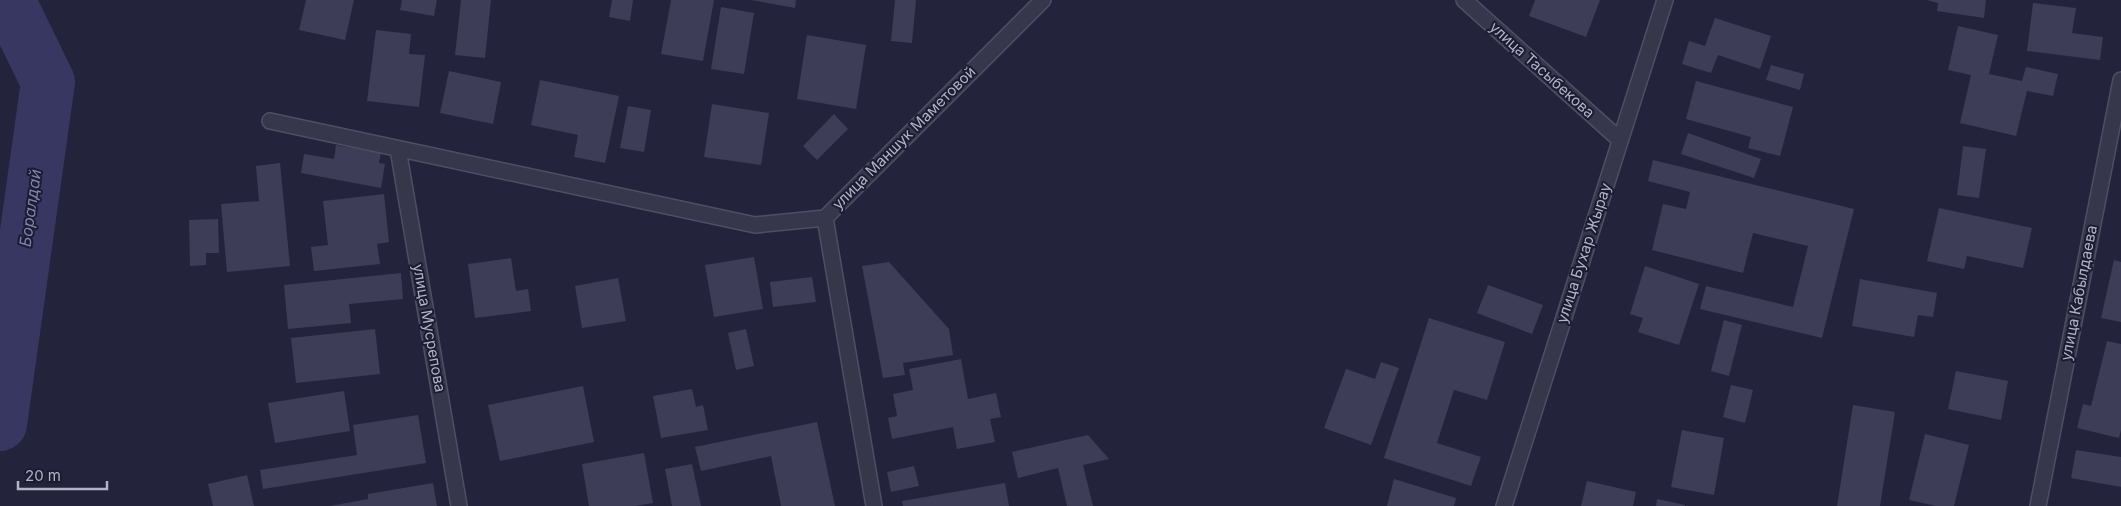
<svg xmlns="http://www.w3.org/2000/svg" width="2121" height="506" viewBox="0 0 2121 506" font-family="Inter,sans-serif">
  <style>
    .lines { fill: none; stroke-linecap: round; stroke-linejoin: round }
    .river { stroke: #383761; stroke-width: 54 }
    .building { fill: #3e3d58 }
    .minor-casing { stroke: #4f4f63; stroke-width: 18 }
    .minor { stroke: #37374b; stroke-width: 15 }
    .labels { text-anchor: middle; stroke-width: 4; stroke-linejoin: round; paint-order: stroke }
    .street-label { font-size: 15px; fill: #b3b2c7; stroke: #1c1c30 }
    .water-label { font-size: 16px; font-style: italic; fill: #8282b2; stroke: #1c1c30 }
  </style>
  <rect width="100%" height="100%" fill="#23233b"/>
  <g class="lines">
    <path class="river" d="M 0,424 L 48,82 L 8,0"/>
  </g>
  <path class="building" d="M 306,0 L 354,0 L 345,40 L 299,30 Z
    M 402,0 L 437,0 L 434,16 L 400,10 Z
    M 461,0 L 491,0 L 485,58 L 455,55 Z
    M 612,0 L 633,0 L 630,21 L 609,17 Z
    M 671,0 L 714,0 L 703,61 L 661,54 Z
    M 751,0 L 796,0 L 795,8 Z
    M 895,0 L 916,0 L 912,43 L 891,41 Z
    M 1535,0 L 1600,0 L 1586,37 L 1529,16 Z
    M 1927,0 L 1986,0 L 1984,18 L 1937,11 L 1938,3 Z
    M 2033,3 L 2076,8 L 2072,33 L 2103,37 L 2100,60 L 2027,51 Z
    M 721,7 L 754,13 L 744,74 L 711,69 Z
    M 1715,18 L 1771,36 L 1760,69 L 1718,55 L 1711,73 L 1682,64 L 1689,41 L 1705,46 Z
    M 1958,26 L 1998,35 L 1989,74 L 2022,81 L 2026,67 L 2058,74 L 2053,96 L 2027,91 L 2016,136 L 1960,123 L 1971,75 L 1948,70 Z
    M 376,30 L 411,34 L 409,54 L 425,55 L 419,107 L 367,101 Z
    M 807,35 L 866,45 L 856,109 L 797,99 Z
    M 1771,65 L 1804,74 L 1800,90 L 1766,80 Z
    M 449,71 L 501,82 L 493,124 L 440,113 Z
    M 540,80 L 619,96 L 605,163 L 574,157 L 578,135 L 531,125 Z
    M 1696,81 L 1793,107 L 1780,156 L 1748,148 L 1751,137 L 1686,119 Z
    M 712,104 L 769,113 L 761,165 L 704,157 Z
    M 628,106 L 651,110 L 644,152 L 620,148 Z
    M 834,114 L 848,129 L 817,160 L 803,146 Z
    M 1688,133 L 1761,159 L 1754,178 L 1681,154 Z
    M 336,145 L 381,153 L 379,163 L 385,164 L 381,188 L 301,173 L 304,154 L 334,159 Z
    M 1963,146 L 1986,149 L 1979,198 L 1957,195 Z
    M 1653,160 L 1854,209 L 1822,338 L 1700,309 L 1706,286 L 1793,307 L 1808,246 L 1753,233 L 1743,273 L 1652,250 L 1663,204 L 1686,209 L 1690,192 L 1648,181 Z
    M 280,163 L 290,266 L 227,272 L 221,204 L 259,201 L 256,166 Z
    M 384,194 L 389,242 L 377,244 L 380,264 L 314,271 L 311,247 L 328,245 L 323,201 Z
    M 1939,208 L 2032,228 L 2023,268 L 1967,256 L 1964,269 L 1927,261 Z
    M 218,219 L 219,253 L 206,253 L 206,265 L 190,266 L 189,220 Z
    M 754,257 L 763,309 L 714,317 L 705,265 Z
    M 511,258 L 516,291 L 528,289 L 531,311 L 475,318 L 468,264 Z
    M 2114,260 L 2121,262 L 2121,322 L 2101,318 Z
    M 889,262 L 949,329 L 953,355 L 903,363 L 905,375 L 883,378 L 862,266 Z
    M 1645,266 L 1699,284 L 1679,345 L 1638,332 L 1643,318 L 1630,314 Z
    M 401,273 L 403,299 L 349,304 L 351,323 L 288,329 L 284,285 Z
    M 812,277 L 816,302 L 773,307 L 770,282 Z
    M 618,278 L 626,321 L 582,328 L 575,286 Z
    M 1860,279 L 1937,293 L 1933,317 L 1918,315 L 1914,337 L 1852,326 Z
    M 1488,285 L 1543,305 L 1532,334 L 1477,313 Z
    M 1429,318 L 1505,342 L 1487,400 L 1454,390 L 1437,443 L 1481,457 L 1471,486 L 1384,458 Z
    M 1724,320 L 1742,325 L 1729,376 L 1711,371 Z
    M 375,329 L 380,374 L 296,383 L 291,338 Z
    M 746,329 L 754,366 L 736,370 L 728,333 Z
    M 2107,341 L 2121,344 L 2121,430 L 2119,438 L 2077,428 L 2083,404 L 2091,406 Z
    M 961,359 L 968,399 L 996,393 L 1001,417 L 990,419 L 995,442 L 957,449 L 953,427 L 892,439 L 888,418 L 897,416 L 893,394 L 913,390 L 909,369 Z
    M 1381,362 L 1399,368 L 1371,445 L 1324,428 L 1346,369 L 1375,379 Z
    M 1956,371 L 2008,381 L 2001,420 L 1948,409 Z
    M 1731,385 L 1753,390 L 1745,423 L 1723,417 Z
    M 583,386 L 594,442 L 500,461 L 488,405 Z
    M 692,389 L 696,407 L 703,405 L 708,430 L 661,438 L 653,396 Z
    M 344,391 L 350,431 L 275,443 L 268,403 Z
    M 1853,405 L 1895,412 L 1880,506 L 1837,506 Z
    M 418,415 L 426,463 L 263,489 L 260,470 L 357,455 L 353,425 Z
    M 817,422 L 835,506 L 781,506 L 771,456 L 701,471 L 695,447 Z
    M 1682,430 L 1724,438 L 1714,495 L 1671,487 Z
    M 1925,434 L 1969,445 L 1954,506 L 1936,506 L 1909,500 Z
    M 1088,435 L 1109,459 L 1083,465 L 1093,506 L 1067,506 L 1058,468 L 1018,478 L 1012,452 Z
    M 2076,450 L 2121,457 L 2121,487 L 2071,478 Z
    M 644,453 L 653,503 L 635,506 L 589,506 L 582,464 Z
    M 692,464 L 701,506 L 672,506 L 665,469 Z
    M 914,466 L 919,486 L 891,492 L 887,472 Z
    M 247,475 L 254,506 L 213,506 L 208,484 Z
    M 1394,479 L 1456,498 L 1454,506 L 1387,506 Z
    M 1587,481 L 1636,492 L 1633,506 L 1581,506 Z
    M 433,483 L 437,506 L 330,506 L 368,499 L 368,494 Z
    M 1005,483 L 1009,506 L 903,506 L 902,501 Z
    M 1657,499 L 1685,505 L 1685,506 L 1656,506 Z"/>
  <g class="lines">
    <g class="minor-casing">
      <path id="minor" d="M 1464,0 L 1620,140
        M 270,121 L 755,225 L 825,218
        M 398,149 L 459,506
        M 825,218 L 1043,0
        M 825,218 L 874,506
        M 1504,506 L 1665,0
        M 2038,506 L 2121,80"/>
    </g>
    <use href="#minor" class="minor"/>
  </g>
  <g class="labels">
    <g class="street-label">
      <text transform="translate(1542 70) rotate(42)" y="5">улица Тасыбекова</text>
      <text transform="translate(904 138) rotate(-45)" y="5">улица Маншук Маметовой</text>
      <text transform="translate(1584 253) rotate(-72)" y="5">улица Бухар Жырау</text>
      <text transform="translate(2079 293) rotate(-79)" y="5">улица Кабылдаева</text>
      <text transform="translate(429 328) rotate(80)" y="5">улица Мусрепова</text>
    </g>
    <g class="water-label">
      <text transform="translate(30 208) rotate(-82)" y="6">Боралдай</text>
    </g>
  </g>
  <path d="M18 481v8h89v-8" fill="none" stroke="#b3b2c7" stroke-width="2.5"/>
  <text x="25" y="481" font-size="15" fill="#b3b2c7" stroke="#1c1c30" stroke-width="4" paint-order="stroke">20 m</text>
</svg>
